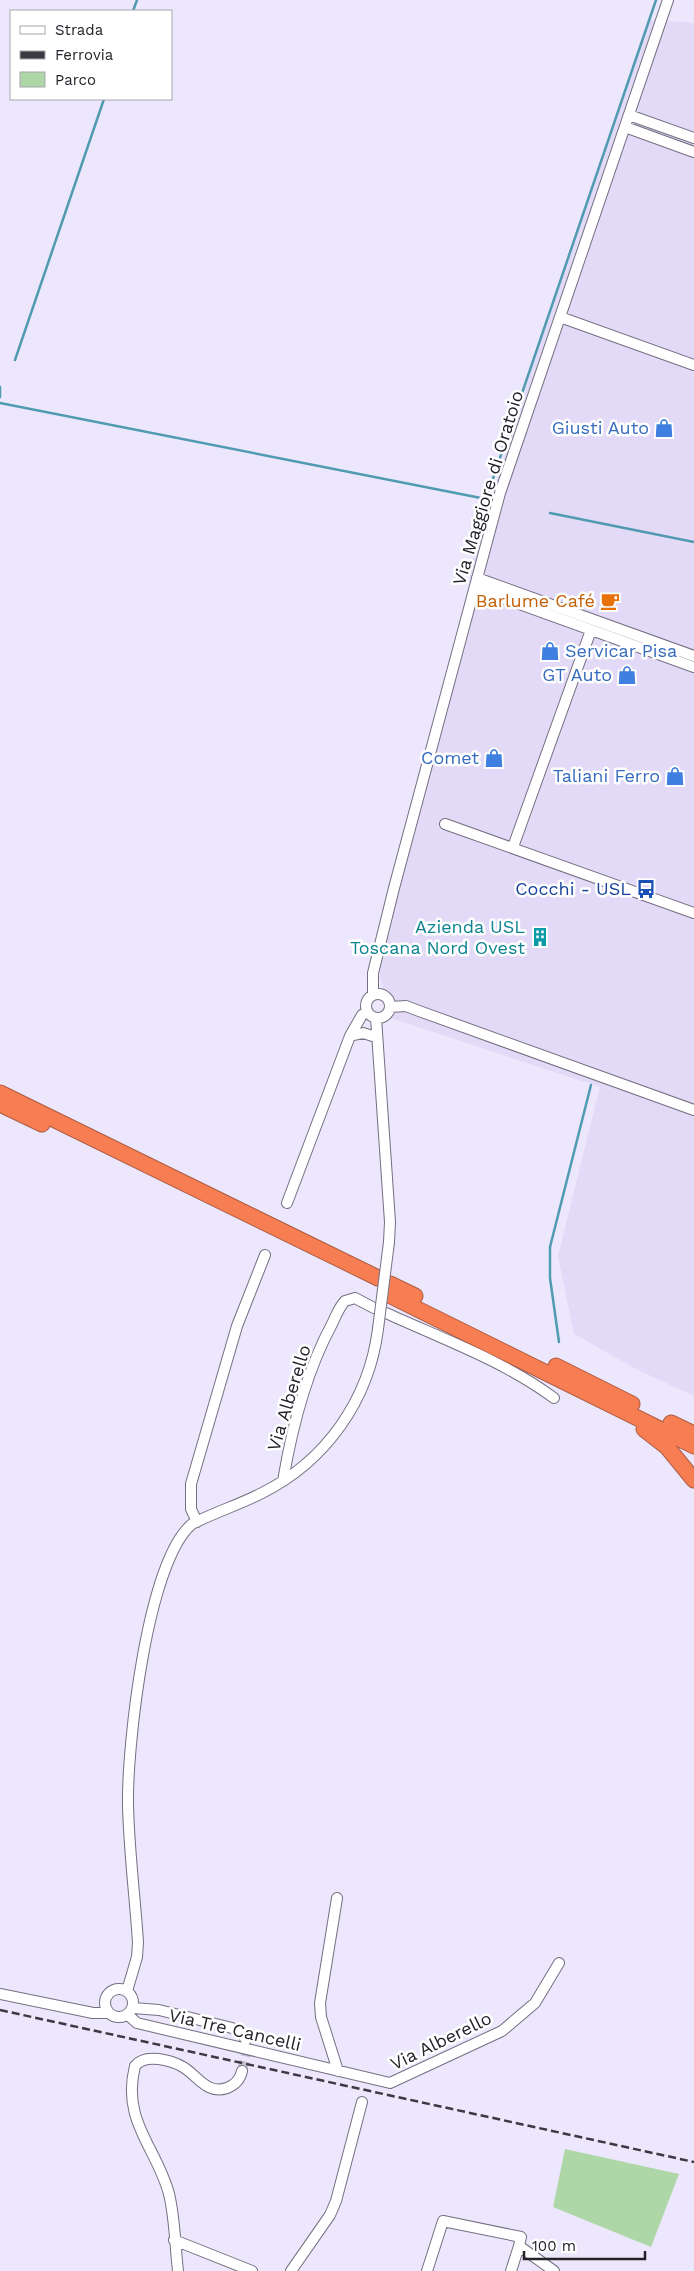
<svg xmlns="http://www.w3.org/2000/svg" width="694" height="2271" viewBox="0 0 694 2271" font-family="'Work Sans',sans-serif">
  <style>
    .built { fill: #e3daf7 }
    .green { fill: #aed7a7 }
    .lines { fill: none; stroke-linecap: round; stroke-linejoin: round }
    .stream { stroke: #509bb1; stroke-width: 2.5 }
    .minor-tunnel { stroke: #c5bfd3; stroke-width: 10; stroke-dasharray: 10 5; stroke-linecap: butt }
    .minor-casing { stroke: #756f82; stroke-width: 12 }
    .highway-casing { stroke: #ad5d44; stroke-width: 17 }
    .minor { stroke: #fff; stroke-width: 10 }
    .highway { stroke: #f77e52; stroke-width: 15 }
    .rail { stroke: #3c3942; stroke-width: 2.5; stroke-dasharray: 8 4; stroke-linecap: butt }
    .minor-bridge-casing { stroke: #756f82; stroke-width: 12; stroke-linecap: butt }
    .minor-bridge { stroke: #fff; stroke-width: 10 }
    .labels { text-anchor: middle; stroke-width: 5; stroke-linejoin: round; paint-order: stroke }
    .shop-label { font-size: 18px; fill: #366cbe; stroke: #fff; text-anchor: end }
    .street-label { font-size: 18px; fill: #242129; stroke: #fff }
    .food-label { font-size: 18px; fill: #c56008; stroke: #fff; text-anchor: end }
    .transit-label { font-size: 18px; fill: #164399; stroke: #fff; text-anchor: end }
    .culture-label { font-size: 18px; fill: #0d838f; stroke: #fff; text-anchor: end }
  </style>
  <rect width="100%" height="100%" fill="#ede7fd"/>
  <path class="built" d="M 648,19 L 694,23 L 694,1396 L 638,1370 L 574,1334 L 558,1256 L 600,1087 L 391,1018 L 379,972 L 398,890 L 474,606 L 469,571 L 550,310 Z"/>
  <path class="green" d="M 565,2149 L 679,2174 L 651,2247 L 553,2207 Z"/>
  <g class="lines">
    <path class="stream" d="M 133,11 L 137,0
      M 15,360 L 104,99
      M 0,387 L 0,397
      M 0,403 L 486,499 L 656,0
      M 550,513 L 694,542
      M 559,1342 L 550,1278 L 550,1247 L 591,1085"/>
    <path class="minor-tunnel" d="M 242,2071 L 247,2050 L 246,2041"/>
    <g class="minor-casing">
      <path id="minor" d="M 629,115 L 694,138
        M 625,127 L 694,152
        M 560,317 L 694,365
        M 477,578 L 694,656
        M 475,588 L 694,667
        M 445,824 L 694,913
        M 513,847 L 591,630
        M366 1006a12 12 0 1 1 24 0a12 12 0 1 1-24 0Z
        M 373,995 L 373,973 L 394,888 L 500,493 L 668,0
        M 390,1007 L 406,1006 L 419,1011 L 694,1110
        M 376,1018 L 390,1222 L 389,1242
        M 350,1036 L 363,1033 L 376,1037
        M 287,1203 L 350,1036 L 362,1015 L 367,1012
        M 386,1313 C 443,1339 504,1361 554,1398
        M 283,1481 C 292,1427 306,1372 332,1324 C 336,1316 339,1307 345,1301 L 355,1298 L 374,1308
        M 197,1522 L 191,1509 L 191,1484 L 237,1326 L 265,1255
        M 337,1898 L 320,2003 L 321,2017 L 338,2071
        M105 2003a14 14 0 1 1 28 0a14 14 0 1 1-28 0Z
        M 127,1991 L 137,1957 L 138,1942 C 135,1897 129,1851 128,1805 C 127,1746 147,1562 192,1524 C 215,1512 239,1505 262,1493 C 326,1461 369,1400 378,1329
        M 0,1994 L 93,2013 L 109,2013
        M 133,2008 L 159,2010 L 232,2028 L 242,2033 L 246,2040
        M 128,2015 L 137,2023 L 390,2083 L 502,2031 L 535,2003 L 559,1963
        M 174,2240 L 252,2271
        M 178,2271 C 175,2246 175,2218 169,2194 C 157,2148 121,2121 135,2066 C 145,2053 171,2060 183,2067 C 198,2076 207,2095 227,2088 C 235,2085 240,2080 242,2071
        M 291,2271 L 330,2215 L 336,2201 L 362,2102
        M 427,2271 L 443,2221 L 521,2237 L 519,2246 L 554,2271
        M 511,2271 L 519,2246"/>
    </g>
    <g class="highway-casing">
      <path id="highway" d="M 0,1093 L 378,1278
        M 0,1104 L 42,1124
        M 390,1284 L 415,1296
        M 389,1295 L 694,1446
        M 556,1366 L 632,1404
        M 671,1423 L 694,1434
        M 644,1429 L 667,1447 L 694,1480"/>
    </g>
    <use href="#minor" class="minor"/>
    <use href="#highway" class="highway"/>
    <path class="rail" d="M 0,2010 L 694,2162"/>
    <g class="minor-bridge-casing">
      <path id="minor-bridge" d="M 378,1329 L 389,1242"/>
    </g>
    <use href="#minor-bridge" class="minor-bridge"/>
  </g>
  <defs>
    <g id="shop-bare" transform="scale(1.5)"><path d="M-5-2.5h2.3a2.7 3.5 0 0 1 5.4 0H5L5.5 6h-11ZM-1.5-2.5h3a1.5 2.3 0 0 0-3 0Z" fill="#3f7fe0" stroke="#fff" stroke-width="2.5" paint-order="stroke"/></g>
    <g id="cafe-bare" transform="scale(1.5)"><path d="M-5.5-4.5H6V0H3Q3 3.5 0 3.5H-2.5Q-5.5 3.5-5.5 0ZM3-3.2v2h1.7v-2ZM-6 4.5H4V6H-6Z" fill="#e8710a" stroke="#fff" stroke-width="2.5" paint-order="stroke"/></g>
    <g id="bus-bare" transform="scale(1.5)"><path d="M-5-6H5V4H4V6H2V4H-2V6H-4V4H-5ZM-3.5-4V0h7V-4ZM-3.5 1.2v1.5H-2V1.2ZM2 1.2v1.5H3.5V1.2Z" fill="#1a4fb4" stroke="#fff" stroke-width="2.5" paint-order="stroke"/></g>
    <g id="building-bare" transform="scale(1.5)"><path d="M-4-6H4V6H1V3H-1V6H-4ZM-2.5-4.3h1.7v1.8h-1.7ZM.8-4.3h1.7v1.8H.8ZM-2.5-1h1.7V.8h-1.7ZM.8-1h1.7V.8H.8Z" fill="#0f9aa8" stroke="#fff" stroke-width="2.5" paint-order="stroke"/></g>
  </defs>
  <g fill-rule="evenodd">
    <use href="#shop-bare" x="664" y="428"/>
    <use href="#cafe-bare" x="610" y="601"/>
    <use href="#shop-bare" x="550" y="651"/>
    <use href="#shop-bare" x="627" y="675"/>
    <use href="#shop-bare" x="494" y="758"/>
    <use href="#shop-bare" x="675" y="776"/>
    <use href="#bus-bare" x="646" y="889"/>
    <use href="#building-bare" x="540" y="937"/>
  </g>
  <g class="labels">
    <g class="shop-label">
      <text x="649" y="434">Giusti Auto</text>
      <text x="565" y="657" text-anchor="start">Servicar Pisa</text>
      <text x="612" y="681">GT Auto</text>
      <text x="479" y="764">Comet</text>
      <text x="660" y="782">Taliani Ferro</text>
    </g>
    <g class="street-label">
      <text transform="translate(488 488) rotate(-73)" y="6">Via Maggiore di Oratoio</text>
      <text transform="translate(289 1398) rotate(-73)" y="6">Via Alberello</text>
      <text transform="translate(235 2030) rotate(13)" y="6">Via Tre Cancelli</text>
      <text transform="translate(441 2041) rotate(-26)" y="6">Via Alberello</text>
    </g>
    <g class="food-label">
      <text x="595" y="607">Barlume Café</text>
    </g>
    <g class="transit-label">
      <text x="631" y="895">Cocchi - USL</text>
    </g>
    <g class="culture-label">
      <text x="525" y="933">Azienda USL<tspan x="525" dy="21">Toscana Nord Ovest</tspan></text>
    </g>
  </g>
  <rect x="10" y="10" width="162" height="90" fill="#ffffff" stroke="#a7a6a9"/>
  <rect x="20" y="26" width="25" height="8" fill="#ffffff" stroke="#a7a6a9"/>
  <text x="55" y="35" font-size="15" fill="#242129">Strada</text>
  <rect x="20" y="51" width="25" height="8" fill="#3c3942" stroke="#a7a6a9"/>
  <text x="55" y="60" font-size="15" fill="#242129">Ferrovia</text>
  <rect x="20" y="72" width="25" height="15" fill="#aed7a7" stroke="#a7a6a9"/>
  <text x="55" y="85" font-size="15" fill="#242129">Parco</text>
  <path d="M524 2251v8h121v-8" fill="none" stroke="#242129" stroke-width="2.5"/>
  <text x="532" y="2251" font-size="15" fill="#242129" stroke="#ffffff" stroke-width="4" paint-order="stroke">100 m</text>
</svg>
